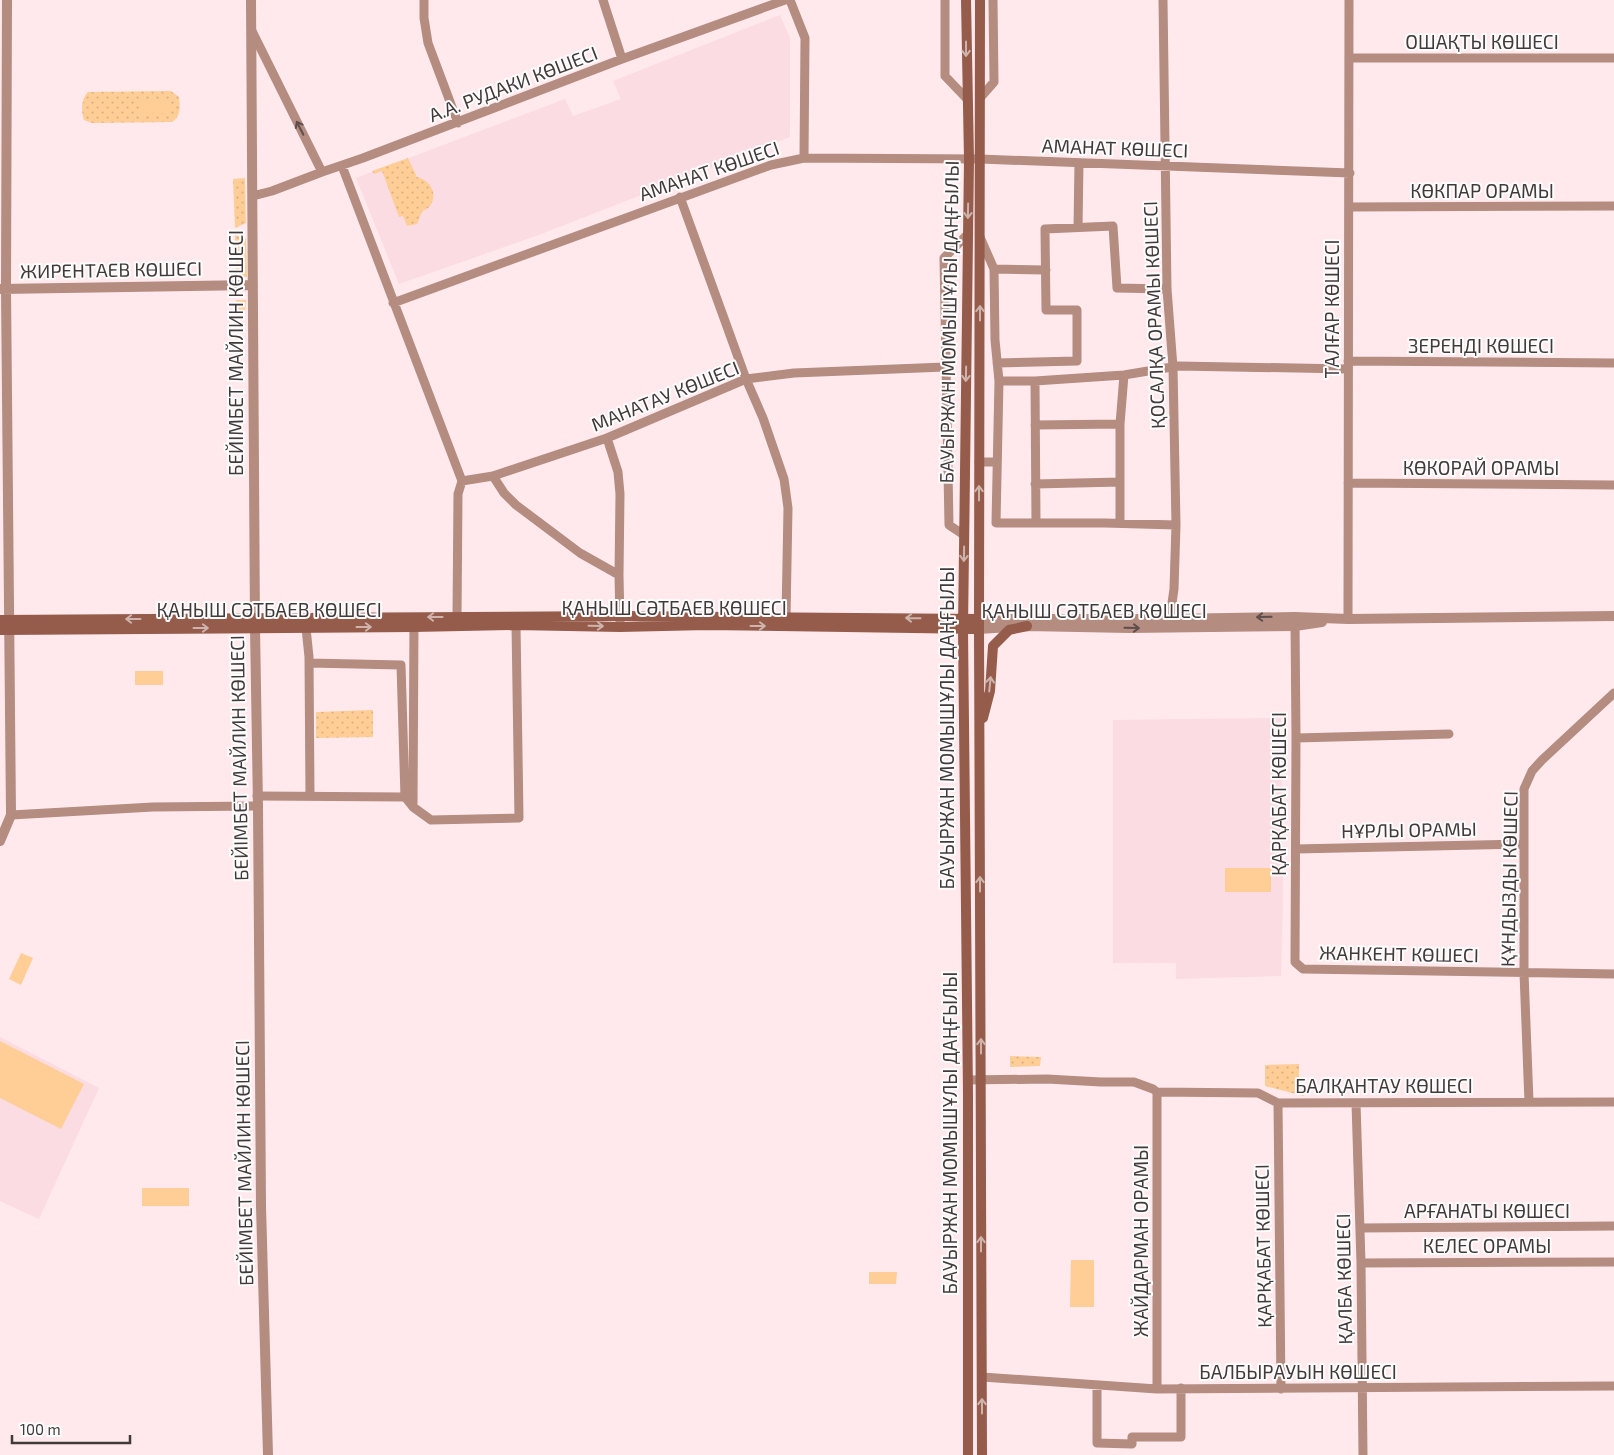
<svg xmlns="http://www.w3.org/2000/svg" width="1614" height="1455" viewBox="0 0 1614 1455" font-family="'Exo 2',sans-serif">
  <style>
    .built { fill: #fbdce3 }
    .green { fill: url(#green-dots) }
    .pitch { fill: #fece96 }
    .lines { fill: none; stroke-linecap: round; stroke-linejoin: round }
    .minor { stroke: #b48c80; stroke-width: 9 }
    .tertiary { stroke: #b48c80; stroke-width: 10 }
    .secondary { stroke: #955c4b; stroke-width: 10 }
    .oneway { stroke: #ceb4ac }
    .oneway2 { stroke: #5e4e4c }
    .labels { text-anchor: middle; stroke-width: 4; stroke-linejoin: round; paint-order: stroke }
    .street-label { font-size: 19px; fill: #42393b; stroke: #fcfcfc }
  </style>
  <defs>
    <pattern id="green-dots" width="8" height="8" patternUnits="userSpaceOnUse" patternTransform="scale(1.25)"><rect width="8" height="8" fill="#fece96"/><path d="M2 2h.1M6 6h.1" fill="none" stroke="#dbb282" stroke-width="1.8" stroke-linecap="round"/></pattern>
  </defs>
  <rect width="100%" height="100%" fill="#ffe9ed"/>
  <path class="built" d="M 780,15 L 790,38 L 790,137 L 536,236 L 399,284 L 356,178 L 565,99 L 573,116 L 621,99 L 613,81 Z
    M 1281,718 L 1283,900 L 1281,976 L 1176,979 L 1176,963 L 1113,963 L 1113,720 Z
    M 0,1037 L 99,1088 L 39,1219 L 0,1201 Z"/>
  <path class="green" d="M 171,91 L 179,97 C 180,107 181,117 172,122 L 92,123 L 84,120 C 81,111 81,99 88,92 Z
    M 408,158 L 417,177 C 429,180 438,192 431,204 C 429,209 425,209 422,212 C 420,215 419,221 417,224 L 407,226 L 403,216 L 399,217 L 382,171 L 374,174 L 372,171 Z
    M 245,178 L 246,223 L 235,228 L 233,179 Z
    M 235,235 L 246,239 L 247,277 L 236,277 Z
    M 236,300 L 246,300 L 245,313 L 236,316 Z
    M 373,710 L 373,737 L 316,738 L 316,712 Z
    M 1010,1056 L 1041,1057 L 1040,1066 L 1010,1067 Z
    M 1299,1064 L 1299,1082 L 1304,1096 L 1265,1086 L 1265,1065 Z"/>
  <path class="pitch" d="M 169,99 L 169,113 L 141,114 L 141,100 Z
    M 135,671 L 163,671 L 163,685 L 135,685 Z
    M 1225,868 L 1271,868 L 1271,892 L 1225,892 Z
    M 21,953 L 33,958 L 21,985 L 9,979 Z
    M 0,1041 L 84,1084 L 61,1129 L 0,1098 Z
    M 142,1188 L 189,1188 L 189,1206 L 142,1206 Z
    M 1071,1260 L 1094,1260 L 1094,1307 L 1070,1307 Z
    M 869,1272 L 897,1272 L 896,1284 L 869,1284 Z"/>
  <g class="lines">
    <path class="minor" d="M 424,0 L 424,18 L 428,43 L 458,123
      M 603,0 L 622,59
      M 790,0 L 805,38 L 804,158
      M 945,0 L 945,76 L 967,99
      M 1163,0 L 1167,289 L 1173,367 L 1176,525 L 1174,589 L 1169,624
      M 252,31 L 322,172
      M 1349,58 L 1614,58
      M 980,98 L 994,82 L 993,0
      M 342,166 L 462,481 L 458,494 L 457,617
      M 253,196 L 272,191 L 322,172 L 363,158 L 622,59 L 785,0
      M 680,197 L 746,379 L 763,418 L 784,479 L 788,508 L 786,617
      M 1349,207 L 1614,206
      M 1078,227 L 1079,163
      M 980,237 L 994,269 L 995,340 L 999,381 L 996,523 L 1105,523 L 1176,525
      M 994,269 L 1046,270
      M 393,303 L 771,165 L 804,158 L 980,159 L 1350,173
      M 1348,361 L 1614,363
      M 997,363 L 1077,361 L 1077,310 L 1046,310 L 1045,229 L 1113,226 L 1117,288 L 1167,289
      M 999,381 L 1035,381 L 1124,375 L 1178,366 L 1348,369
      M 1035,381 L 1036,523
      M 1035,425 L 1120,424
      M 607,438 L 618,472 L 620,494 L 619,575
      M 979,462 L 997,462
      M 493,476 L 504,493 L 516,505 L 580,553 L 619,575 L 620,623
      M 462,481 L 493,476 L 607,438 L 746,379 L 794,373 L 945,367
      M 1348,483 L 1614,485
      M 1035,484 L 1120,482
      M 1120,523 L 1120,424 L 1124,375
      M 964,535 L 949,525 L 944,258 L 968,234
      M 1348,619 L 1349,0
      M 1295,621 L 1296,738 L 1295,962 L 1303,969 L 1614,974
      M 306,628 L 309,657 L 310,796
      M 309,663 L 401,665 L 405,797
      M 1296,738 L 1449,734
      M 257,796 L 405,797 L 413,807 L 431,820 L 519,818 L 516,625
      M 413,807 L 414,622
      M 11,815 L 153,807 L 258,806
      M 1296,849 L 1523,844
      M 968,1080 L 1047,1079 L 1101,1082 L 1134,1082 L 1153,1089 L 1157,1092
      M 1157,1092 L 1258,1093 L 1278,1103 L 1614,1102
      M 1157,1092 L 1157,1389
      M 1529,1102 L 1524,973 L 1524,789 L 1532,771 L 1542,760 L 1614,693
      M 1278,1103 L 1281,1389
      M 1356,1103 L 1361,1263 L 1363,1455
      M 1360,1228 L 1614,1226
      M 1361,1263 L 1614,1262
      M 982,1377 L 1157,1389 L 1614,1386
      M 1097,1385 L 1097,1443 L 1132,1444 L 1132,1437 L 1181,1437 L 1181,1388"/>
    <path class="tertiary" d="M 251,0 L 255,628 L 258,806 L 261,1206 L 268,1455
      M 1,289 L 253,285
      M 979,619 L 1169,619 L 1295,617 L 1348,619 L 1614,616
      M 979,629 L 1027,626 L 1129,628 L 1295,626 L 1322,622
      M 0,841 L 11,815 L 6,289 L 7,0"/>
    <path class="secondary" d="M 966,0 L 969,159 L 963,629 L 968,1095 L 968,1455
      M 980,0 L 979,629 L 982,1455
      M 0,620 L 620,616 L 979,619
      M 0,630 L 414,627 L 516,625 L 620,627 L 707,625 L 979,629
      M 983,718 L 990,691 L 993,646 L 1009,630 L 1027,626"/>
  </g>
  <defs><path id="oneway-shaft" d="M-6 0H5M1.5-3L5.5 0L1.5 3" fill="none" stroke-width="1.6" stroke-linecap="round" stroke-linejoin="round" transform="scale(1.25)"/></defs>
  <g class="oneway">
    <use href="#oneway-shaft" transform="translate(966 49) rotate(90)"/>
    <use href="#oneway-shaft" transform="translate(968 211) rotate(91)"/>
    <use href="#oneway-shaft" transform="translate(980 313) rotate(-90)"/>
    <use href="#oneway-shaft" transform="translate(966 374) rotate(91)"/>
    <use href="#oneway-shaft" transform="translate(979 493) rotate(-90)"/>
    <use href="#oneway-shaft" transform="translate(964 554) rotate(91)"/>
    <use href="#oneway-shaft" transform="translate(435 617) rotate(180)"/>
    <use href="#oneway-shaft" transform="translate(913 618) rotate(-179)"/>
    <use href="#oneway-shaft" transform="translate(133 619) rotate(180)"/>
    <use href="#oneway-shaft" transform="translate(596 626) rotate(1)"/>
    <use href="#oneway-shaft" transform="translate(758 626)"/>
    <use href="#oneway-shaft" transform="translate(364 627)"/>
    <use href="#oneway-shaft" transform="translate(201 628)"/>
    <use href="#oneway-shaft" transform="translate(990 684) rotate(-84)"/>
    <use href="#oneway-shaft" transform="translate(980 884) rotate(-90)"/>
    <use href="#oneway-shaft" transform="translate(981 1046) rotate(-90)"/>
    <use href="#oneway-shaft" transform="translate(981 1244) rotate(-90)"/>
    <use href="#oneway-shaft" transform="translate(982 1406) rotate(-90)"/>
  </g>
  <g class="oneway2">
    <use href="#oneway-shaft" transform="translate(300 128) rotate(-117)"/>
    <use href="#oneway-shaft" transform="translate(1264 617) rotate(179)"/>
    <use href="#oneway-shaft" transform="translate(1132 628) rotate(1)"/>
  </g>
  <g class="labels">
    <g class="street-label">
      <text x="1482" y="49">ОШАҚТЫ КӨШЕСІ</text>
      <text transform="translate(513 84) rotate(-21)" y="7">А.А. РУДАКИ КӨШЕСІ</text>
      <text transform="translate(1115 148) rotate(2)" y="7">АМАНАТ КӨШЕСІ</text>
      <text transform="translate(709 171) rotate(-19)" y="7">АМАНАТ КӨШЕСІ</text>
      <text x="1482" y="198">КӨКПАР ОРАМЫ</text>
      <text transform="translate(111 270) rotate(-1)" y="7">ЖИРЕНТАЕВ КӨШЕСІ</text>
      <text transform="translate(1332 309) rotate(-90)" y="7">ТАЛҒАР КӨШЕСІ</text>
      <text transform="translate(1154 315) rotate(-92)" y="7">ҚОСАЛҚА ОРАМЫ КӨШЕСІ</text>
      <text transform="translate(949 322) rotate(-89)" y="7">БАУЫРЖАН МОМЫШҰЛЫ ДАҢҒЫЛЫ</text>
      <text x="1481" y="353">ЗЕРЕНДІ КӨШЕСІ</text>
      <text transform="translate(236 353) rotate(-90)" y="7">БЕЙІМБЕТ МАЙЛИН КӨШЕСІ</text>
      <text transform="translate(665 396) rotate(-22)" y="7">МАНАТАУ КӨШЕСІ</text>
      <text x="1481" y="475">КӨКОРАЙ ОРАМЫ</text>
      <text x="674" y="615">ҚАНЫШ СӘТБАЕВ КӨШЕСІ</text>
      <text x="269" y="617">ҚАНЫШ СӘТБАЕВ КӨШЕСІ</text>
      <text x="1094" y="618">ҚАНЫШ СӘТБАЕВ КӨШЕСІ</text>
      <text transform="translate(947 728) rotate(-90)" y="7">БАУЫРЖАН МОМЫШҰЛЫ ДАҢҒЫЛЫ</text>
      <text transform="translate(239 758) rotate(-91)" y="7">БЕЙІМБЕТ МАЙЛИН КӨШЕСІ</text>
      <text transform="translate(1279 794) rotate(-90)" y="7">ҚАРҚАБАТ КӨШЕСІ</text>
      <text transform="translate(1409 830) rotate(-1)" y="7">НҰРЛЫ ОРАМЫ</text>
      <text transform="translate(1509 879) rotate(-89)" y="7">ҚҰНДЫЗДЫ КӨШЕСІ</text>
      <text transform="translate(1399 954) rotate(1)" y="7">ЖАНКЕНТ КӨШЕСІ</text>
      <text x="1384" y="1093">БАЛҚАНТАУ КӨШЕСІ</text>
      <text transform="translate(950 1133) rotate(-90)" y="7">БАУЫРЖАН МОМЫШҰЛЫ ДАҢҒЫЛЫ</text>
      <text transform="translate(244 1163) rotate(-91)" y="7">БЕЙІМБЕТ МАЙЛИН КӨШЕСІ</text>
      <text x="1487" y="1218">АРҒАНАТЫ КӨШЕСІ</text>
      <text transform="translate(1141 1241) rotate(-90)" y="7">ЖАЙДАРМАН ОРАМЫ</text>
      <text transform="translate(1263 1246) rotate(-91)" y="7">ҚАРҚАБАТ КӨШЕСІ</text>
      <text x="1487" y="1253">КЕЛЕС ОРАМЫ</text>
      <text transform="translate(1344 1279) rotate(-91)" y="7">ҚАЛБА КӨШЕСІ</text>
      <text x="1298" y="1379">БАЛБЫРАУЫН КӨШЕСІ</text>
    </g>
  </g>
  <path d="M12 1435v8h118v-8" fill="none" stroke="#42393b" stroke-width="2.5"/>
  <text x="20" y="1435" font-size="15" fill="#42393b" stroke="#fcfcfc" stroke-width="4" paint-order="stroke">100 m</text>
</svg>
